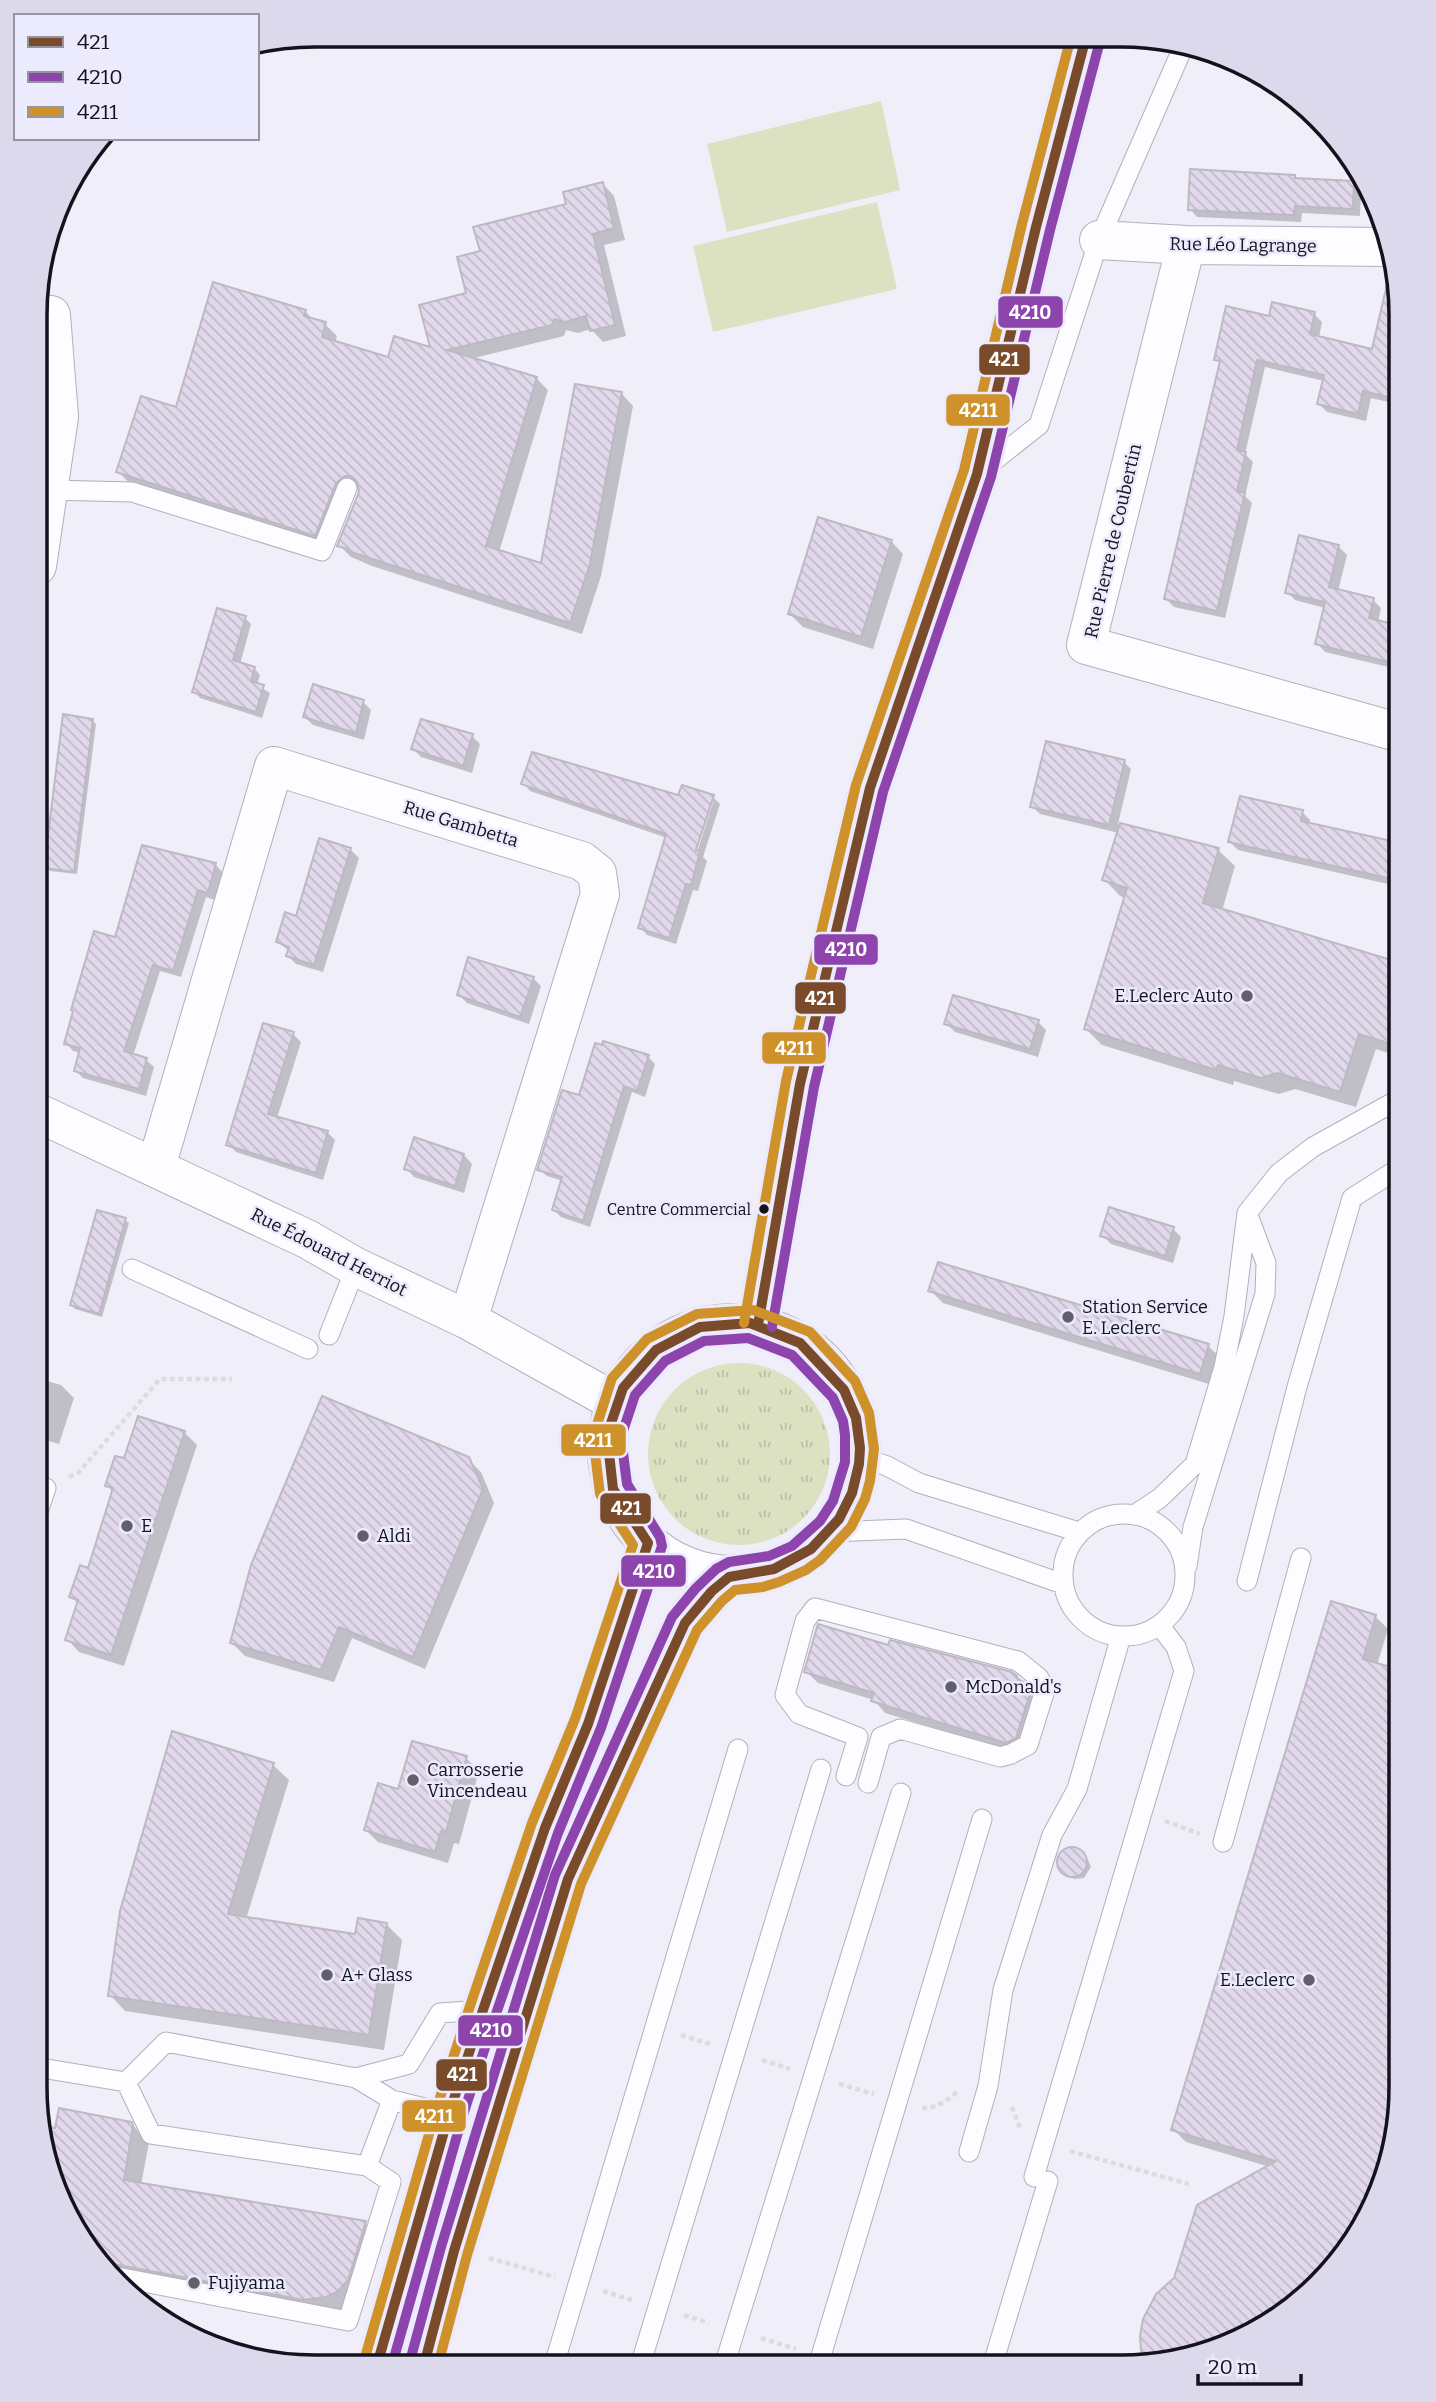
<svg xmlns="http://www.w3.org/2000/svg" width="1436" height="2402" viewBox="0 0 1436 2402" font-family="Bitter,serif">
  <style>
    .grass { fill: url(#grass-tufts) }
    .pitch { fill: #dbe1c1 }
    .shadow { fill: #0003; fill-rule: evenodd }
    .building { fill: url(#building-back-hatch); stroke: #bdb9c4; stroke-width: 2 }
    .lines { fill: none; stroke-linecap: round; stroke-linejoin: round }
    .service-casing { stroke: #b2b0ba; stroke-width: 21 }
    .minor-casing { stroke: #b2b0ba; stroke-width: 40 }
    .secondary-casing { stroke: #b2b0ba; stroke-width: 40 }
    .path { stroke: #dcdbdf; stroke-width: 4.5; stroke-dasharray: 5 3.5; stroke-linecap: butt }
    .service { stroke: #fdfcfe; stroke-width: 19 }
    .minor { stroke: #fdfcfe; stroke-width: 38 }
    .secondary { stroke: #fdfcfe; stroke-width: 38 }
    .bus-1-casing { stroke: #eceafd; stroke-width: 16 }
    .bus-2-casing { stroke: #eceafd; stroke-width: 16 }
    .bus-3-casing { stroke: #eceafd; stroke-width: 16 }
    .bus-1 { stroke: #7a4b2a; stroke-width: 10 }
    .bus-2 { stroke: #8e44ad; stroke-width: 10 }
    .bus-3 { stroke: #cf912a; stroke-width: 10 }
    .poi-dot { fill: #61606a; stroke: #eceafd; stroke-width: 2.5 }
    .bus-dot { fill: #14131d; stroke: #eceafd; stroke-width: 2.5 }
    .labels { text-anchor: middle; stroke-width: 5; stroke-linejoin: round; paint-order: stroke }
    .bus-label { font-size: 16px; fill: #14131d; stroke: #eceafd; text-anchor: end }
    .street-label { font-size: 18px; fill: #14131d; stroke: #eceafd }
    .poi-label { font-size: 18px; fill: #14131d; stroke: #eceafd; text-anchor: start }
    .rim { fill: none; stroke: #14131d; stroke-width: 3.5 }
    .line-badge { stroke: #eceafd; stroke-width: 2.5 }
    .badge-label { font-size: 19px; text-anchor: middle; font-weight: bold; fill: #fff }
  </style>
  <defs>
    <pattern id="grass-tufts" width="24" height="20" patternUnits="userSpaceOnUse" patternTransform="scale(1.75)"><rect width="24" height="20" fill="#dbe1c1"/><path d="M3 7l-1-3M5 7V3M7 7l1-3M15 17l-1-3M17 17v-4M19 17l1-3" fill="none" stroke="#bbc0a5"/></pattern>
    <pattern id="building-back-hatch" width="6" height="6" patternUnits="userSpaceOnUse" patternTransform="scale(1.75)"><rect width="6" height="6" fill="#e1d9eb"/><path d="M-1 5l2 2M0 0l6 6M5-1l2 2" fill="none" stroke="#c0b9c9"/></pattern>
  </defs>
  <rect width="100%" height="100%" fill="#f0eef9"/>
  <path class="grass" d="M648 1454a91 91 0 1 1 182 0a91 91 0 1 1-182 0Z"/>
  <path class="pitch" d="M 881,101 L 900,190 L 727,232 L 707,144 Z
    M 877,202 L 897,289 L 713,332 L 693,246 Z"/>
  <path class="shadow" d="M 1295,176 L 1298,180 L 1353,183 L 1361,190 L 1360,216 L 1302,213 L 1301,222 L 1197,217 L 1190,209 Z
    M 603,184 L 614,196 L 625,240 L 604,245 L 626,336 L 603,342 L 591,329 L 578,333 L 566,330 L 564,336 L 470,359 L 536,378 L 548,390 L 499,552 L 543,566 L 622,394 L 633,406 L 601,576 L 582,634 L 372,566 L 351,557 L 339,545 L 360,492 L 360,487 L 347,495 L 327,547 L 129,483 L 118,471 L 177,410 L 305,311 L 314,321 L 325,324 L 337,336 L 335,343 L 389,359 L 433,349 L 468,295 L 482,252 Z
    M 1314,314 L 1322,322 L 1319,338 L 1373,351 L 1401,326 L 1401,405 L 1371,398 L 1366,421 L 1327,412 L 1319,404 L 1324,381 L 1265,367 L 1245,454 L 1253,462 L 1245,496 L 1252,503 L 1225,618 L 1174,607 L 1166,599 L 1221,364 L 1216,359 L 1271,318 Z
    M 891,541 L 903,554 L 873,649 L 803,627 L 790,614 Z
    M 1338,546 L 1347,555 L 1338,591 L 1373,600 L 1381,608 L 1378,622 L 1401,628 L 1401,670 L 1325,652 L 1317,643 L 1325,608 L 1295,600 L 1287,592 Z
    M 245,618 L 251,624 L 240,664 L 254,668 L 260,675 L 257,685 L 270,693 L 262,718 L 200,698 L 194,691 Z
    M 363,702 L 371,710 L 364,740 L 313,725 L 305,717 Z
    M 92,720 L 96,724 L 77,874 L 50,871 L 46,867 Z
    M 472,736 L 480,744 L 472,773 L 421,757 L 413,749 Z
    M 1124,762 L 1131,769 L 1118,824 L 1218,850 L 1235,866 L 1222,911 L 1401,965 L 1401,1057 L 1376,1049 L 1356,1107 L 1295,1089 L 1279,1094 L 1234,1081 L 1233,1085 L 1102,1045 L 1086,1029 L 1126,898 L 1120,896 L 1104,879 L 1119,833 L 1040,814 L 1032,806 Z
    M 523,783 L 680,798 L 713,797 L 720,804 L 703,857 L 707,861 L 698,891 L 693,890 L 676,944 L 647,935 L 640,927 L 667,838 L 530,791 ZM 711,799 L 714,799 L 695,859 L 691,858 Z
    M 1302,812 L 1310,820 L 1309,825 L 1401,845 L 1401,887 L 1238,850 L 1230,842 Z
    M 143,847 L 216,865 L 223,873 L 215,900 L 206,897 L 181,977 L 160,971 L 133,1056 L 146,1060 L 154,1067 L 146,1096 L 83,1078 L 75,1070 L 80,1053 L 73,1051 L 66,1043 L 116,939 Z
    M 350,849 L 359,858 L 323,972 L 296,964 L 288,956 L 289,951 L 278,942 Z
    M 533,978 L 541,986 L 529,1024 L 467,1003 L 459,995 Z
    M 1038,1022 L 1046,1030 L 1038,1057 L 955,1032 L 946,1023 Z
    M 293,1034 L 301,1042 L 277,1118 L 327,1132 L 335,1140 L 323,1180 L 236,1152 L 228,1144 Z
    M 648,1057 L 655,1064 L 645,1097 L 632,1092 L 590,1227 L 561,1217 L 554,1210 L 563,1181 L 547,1176 L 539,1169 L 580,1097 Z
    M 464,1155 L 472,1164 L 464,1193 L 414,1177 L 406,1168 Z
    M 125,1220 L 129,1223 L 102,1317 L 75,1309 L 72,1305 Z
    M 1173,1229 L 1181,1237 L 1173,1263 L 1111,1244 L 1102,1235 Z
    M 930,1290 L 1208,1346 L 1221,1358 L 1212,1385 L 943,1303 Z
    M 36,1378 L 61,1385 L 74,1398 L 59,1444 L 36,1437 Z
    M 184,1432 L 197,1445 L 124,1666 L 79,1652 L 67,1639 L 79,1604 L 71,1597 L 89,1570 L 113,1492 L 107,1485 L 125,1460 Z
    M 468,1459 L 481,1472 L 494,1503 L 425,1669 L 352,1638 L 334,1682 L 245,1656 L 232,1643 Z
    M 1375,1616 L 1388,1629 L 1377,1665 L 1401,1672 L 1400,2105 L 1386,2177 L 1343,2257 L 1291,2309 L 1227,2346 L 1147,2362 L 1176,2279 L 1270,2167 L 1186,2142 L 1173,2129 Z
    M 806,1671 L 1027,1686 L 1039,1698 L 1019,1754 L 885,1713 L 874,1700 L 818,1683 Z
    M 466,1758 L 479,1771 L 459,1844 L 454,1843 L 448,1863 L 378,1842 L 366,1830 L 399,1791 Z
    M 273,1765 L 289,1780 L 246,1919 L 357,1936 L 386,1924 L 402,1940 L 384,2050 L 125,2011 L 110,1995 Z
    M 1074,1850 L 1088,1860 L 1091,1867 L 1084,1878 L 1074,1879 L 1060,1867 L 1060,1857 L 1065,1851 Z
    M 131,2123 L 149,2143 L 141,2185 L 365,2223 L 381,2239 L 343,2313 L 117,2281 L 93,2257 L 56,2193 L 43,2128 L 57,2130 Z"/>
  <path class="building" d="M 1190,169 L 1295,175 L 1295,178 L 1354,181 L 1353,209 L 1295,206 L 1294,215 L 1188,210 Z
    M 603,182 L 614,228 L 593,234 L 615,325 L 590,331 L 586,316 L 565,322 L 554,319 L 552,325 L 447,350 L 537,377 L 486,546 L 541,563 L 575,384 L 622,392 L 590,564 L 570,623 L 348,551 L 348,549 L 337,546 L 359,492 L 357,481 L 351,476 L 345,476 L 336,483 L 315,536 L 116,472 L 141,396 L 176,407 L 213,282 L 306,310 L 304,316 L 326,322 L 322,337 L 388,357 L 394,336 L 430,347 L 419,305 L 466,293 L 457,257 L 480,251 L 473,227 L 566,204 L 563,192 Z
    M 1390,271 L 1392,271 L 1401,316 L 1401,400 L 1363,391 L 1358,414 L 1317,404 L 1324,375 L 1257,360 L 1237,450 L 1246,452 L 1237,491 L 1245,493 L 1217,611 L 1164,599 L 1220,361 L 1214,360 L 1226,306 L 1269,316 L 1272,302 L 1315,312 L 1310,334 L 1372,349 Z
    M 818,517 L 892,540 L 861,637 L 788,614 Z
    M 1299,535 L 1339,545 L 1329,587 L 1374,598 L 1369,618 L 1401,626 L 1401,665 L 1315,644 L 1325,602 L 1285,593 Z
    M 217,608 L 246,616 L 233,660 L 255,667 L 251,681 L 264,685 L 256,712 L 192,692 Z
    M 313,684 L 364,700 L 356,733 L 303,717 Z
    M 63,714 L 93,719 L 74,872 L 44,868 Z
    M 421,719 L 473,734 L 463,766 L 411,749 Z
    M 1046,741 L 1125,760 L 1109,825 L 1030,807 Z
    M 532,752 L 678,795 L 682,785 L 714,795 L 696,850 L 700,852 L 691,885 L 686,884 L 669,938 L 638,928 L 666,834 L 521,784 Z
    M 1240,796 L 1303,810 L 1301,821 L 1401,843 L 1401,881 L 1228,842 Z
    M 1120,823 L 1219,848 L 1203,903 L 1401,963 L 1401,1047 L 1359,1034 L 1340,1092 L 1278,1073 L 1261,1078 L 1218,1065 L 1216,1070 L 1084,1029 L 1127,888 L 1102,880 Z
    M 319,838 L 351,848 L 314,965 L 286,956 L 289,947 L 276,942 L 285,912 L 296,916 Z
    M 142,845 L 216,863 L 208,893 L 198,890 L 173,971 L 153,965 L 124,1051 L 147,1058 L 139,1089 L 74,1071 L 80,1048 L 64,1044 L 73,1011 L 71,1010 L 94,931 L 115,937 Z
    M 468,957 L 534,977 L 520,1017 L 457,995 Z
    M 953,995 L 1039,1020 L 1030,1049 L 944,1024 Z
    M 263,1023 L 294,1032 L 268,1114 L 328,1131 L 316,1173 L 226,1145 Z
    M 603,1041 L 649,1055 L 637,1091 L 624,1086 L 583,1221 L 552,1210 L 562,1177 L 537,1170 L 562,1090 L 579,1095 L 595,1043 L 602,1045 Z
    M 414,1137 L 464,1154 L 455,1186 L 404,1169 Z
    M 1109,1207 L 1174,1227 L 1165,1256 L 1100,1236 Z
    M 97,1210 L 126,1218 L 99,1314 L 70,1305 Z
    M 938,1262 L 1209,1344 L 1200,1374 L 928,1291 Z
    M 322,1396 L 469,1457 L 483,1489 L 413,1657 L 339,1627 L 321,1670 L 230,1643 L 251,1565 Z
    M 138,1416 L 185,1431 L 111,1655 L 65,1640 L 78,1600 L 69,1597 L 80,1565 L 88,1568 L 113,1488 L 105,1486 L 115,1456 L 124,1458 Z
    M 1331,1601 L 1376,1615 L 1363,1659 L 1401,1670 L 1400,2105 L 1386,2177 L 1343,2257 L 1291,2309 L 1227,2346 L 1142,2363 L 1140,2336 L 1143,2319 L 1156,2294 L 1174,2278 L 1197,2205 L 1276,2161 L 1171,2130 Z
    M 818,1624 L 888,1645 L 890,1640 L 1012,1672 L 1017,1676 L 1017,1678 L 1028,1685 L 1026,1692 L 1030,1693 L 1016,1738 L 1006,1743 L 871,1701 L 874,1693 L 804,1672 Z
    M 172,1731 L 274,1763 L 228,1914 L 355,1934 L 358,1918 L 387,1923 L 369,2035 L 108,1996 L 120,1911 Z
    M 412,1741 L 467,1756 L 446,1832 L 441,1831 L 435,1852 L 364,1830 L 378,1783 L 398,1789 Z
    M1057 1862a15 15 0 1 1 30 0a15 15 0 1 1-30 0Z
    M 59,2108 L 132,2122 L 133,2125 L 124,2180 L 366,2221 L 348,2280 L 337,2292 L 326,2297 L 303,2300 L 114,2264 L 102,2266 L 93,2257 L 56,2193 L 43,2126 L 55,2128 Z"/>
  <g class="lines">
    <g class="service-casing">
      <path id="service" d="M 981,471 L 1039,425 L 1099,240 L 1184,45
        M 48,490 L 132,492 L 322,551 L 347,488
        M 132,1269 L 308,1349
        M 329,1335 L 356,1267
        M 860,1456 L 887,1466 L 919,1483 L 1079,1532
        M 1136,1514 L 1160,1498 L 1195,1464 L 1224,1367 L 1234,1316 L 1247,1213 L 1279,1173 L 1313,1147 L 1401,1098
        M1063 1575a61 61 0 1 1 122 0a61 61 0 1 1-122 0Z
        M 36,1518 L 46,1488 L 36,1485
        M 829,1532 L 906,1529 L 1063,1584
        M 1187,1566 L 1193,1527 L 1265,1294 L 1266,1263 L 1248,1215
        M 1247,1581 L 1297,1387 L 1352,1198 L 1401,1167
        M 846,1776 L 858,1737 L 799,1714 L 785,1695 L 805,1621 L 815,1608 L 1018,1661 L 1039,1678 L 1045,1690 L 1028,1745 L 1011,1754 L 1000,1757 L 900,1729 L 881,1737 L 868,1783
        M 1223,1842 L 1301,1558
        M 35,2067 L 126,2082
        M 356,2078 L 409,2064 L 440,2013 L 483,2010
        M 392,2100 L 449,2114
        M 969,2152 L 988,2086 L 1003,1990 L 1052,1835 L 1077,1789 L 1121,1636
        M 1034,2177 L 1184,1671 L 1176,1647 L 1159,1625
        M 112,2276 L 348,2321 L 391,2182 L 367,2166 L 151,2134 L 126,2082 L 166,2042 L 356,2078 L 392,2100 L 367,2166
        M 554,2365 L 738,1749
        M 640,2366 L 821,1769
        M 724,2366 L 901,1793
        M 818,2366 L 982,1819
        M 992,2367 L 1048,2181"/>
    </g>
    <g class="minor-casing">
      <path id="minor" d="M 1099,240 L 1186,245 L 1387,247
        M 1186,245 L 1086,645 L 1401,733
        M 37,566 L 59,417 L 51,315
        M 36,1112 L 307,1239 L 356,1267 L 468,1320 L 615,1402
        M 156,1167 L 274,766 L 582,861 L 597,873 L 600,894 L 468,1320"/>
    </g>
    <g class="secondary-casing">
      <path id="secondary" d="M607 1449a126 126 0 1 1 252 0a126 126 0 1 1-252 0Z
        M 758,1325 L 776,1213 L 800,1084 L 870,788 L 977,474 L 1036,227 L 1086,37
        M 377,2365 L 449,2114 L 483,2010 L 545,1828 L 588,1724 L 648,1543
        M 424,2365 L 454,2251 L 568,1879 L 685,1623 L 703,1601 L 729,1576"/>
    </g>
    <path class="path" d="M 69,1477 L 78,1473 L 160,1379 L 232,1379
      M 1165,1821 L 1200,1834
      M 681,2035 L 710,2044
      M 762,2060 L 790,2069
      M 839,2084 L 874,2094
      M 1012,2107 L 1020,2128
      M 922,2108 C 937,2108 947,2101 957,2092
      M 1070,2151 L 1189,2184
      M 489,2258 L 555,2277
      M 603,2291 L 632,2300
      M 684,2315 L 709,2323
      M 761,2338 L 796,2349"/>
    <use href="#service" class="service"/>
    <use href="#minor" class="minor"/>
    <use href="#secondary" class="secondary"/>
    <g class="bus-1-casing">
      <path id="bus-1" d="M 758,1325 L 800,1084 L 870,788 L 977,474 L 1036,227 L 1086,37
        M 377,2365 L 449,2114 L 483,2010 L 545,1828 L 588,1724 L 648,1543 L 613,1489 L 607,1435 L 623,1388 L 656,1350 L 700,1327 L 750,1323 L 800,1343 L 844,1390 L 856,1418 L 860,1448 L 859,1464 L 852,1493 L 839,1519 L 811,1549 L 774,1569 L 729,1577 L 712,1591 L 685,1623 L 568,1879 L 454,2251 L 424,2365"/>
    </g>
    <g class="bus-2-casing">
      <path id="bus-2" d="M 772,1327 L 814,1087 L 883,792 L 991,477 L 1050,230 L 1100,41
        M 392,2365 L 462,2118 L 496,2014 L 558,1833 L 601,1728 L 662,1546 L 660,1537 L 627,1484 L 621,1437 L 635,1395 L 665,1361 L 704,1341 L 748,1338 L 792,1355 L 833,1398 L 843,1421 L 845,1435 L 845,1462 L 833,1501 L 820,1521 L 792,1546 L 769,1556 L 729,1562 L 716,1569 L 696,1588 L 672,1617 L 555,1875 L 441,2247 L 410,2361"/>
    </g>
    <g class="bus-3-casing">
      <path id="bus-3" d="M 744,1323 L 786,1081 L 856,785 L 964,470 L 1022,224 L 1071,37
        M 364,2361 L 436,2110 L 470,2006 L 532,1823 L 575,1719 L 633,1545 L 600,1494 L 593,1437 L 612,1378 L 647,1339 L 697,1314 L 753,1310 L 810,1332 L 855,1381 L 869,1413 L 874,1449 L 870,1481 L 865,1499 L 851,1527 L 820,1560 L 806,1570 L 779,1582 L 763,1587 L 735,1590 L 722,1601 L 697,1630 L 581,1884 L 467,2255 L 438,2365"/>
    </g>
    <use href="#bus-1" class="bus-1"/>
    <use href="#bus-2" class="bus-2"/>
    <use href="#bus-3" class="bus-3"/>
  </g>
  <g class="poi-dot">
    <circle cx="1247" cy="996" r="7"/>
    <circle cx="1068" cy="1317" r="7"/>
    <circle cx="127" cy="1526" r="7"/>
    <circle cx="363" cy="1536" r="7"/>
    <circle cx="951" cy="1687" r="7"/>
    <circle cx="413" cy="1780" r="7"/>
    <circle cx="327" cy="1975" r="7"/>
    <circle cx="1309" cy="1980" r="7"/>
    <circle cx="194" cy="2283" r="7"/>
  </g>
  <circle class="bus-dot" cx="764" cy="1209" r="6"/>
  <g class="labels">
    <g class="bus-label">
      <text x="751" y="1215">Centre Commercial</text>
    </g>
    <g class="street-label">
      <text transform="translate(1243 245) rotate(1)" y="6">Rue Léo Lagrange</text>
      <text transform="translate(1113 541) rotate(-77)" y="6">Rue Pierre de Coubertin</text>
      <text transform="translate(461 824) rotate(17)" y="6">Rue Gambetta</text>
      <text transform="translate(329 1252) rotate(27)" y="6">Rue Édouard Herriot</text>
    </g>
    <g class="poi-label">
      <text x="1233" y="1002" text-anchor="end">E.Leclerc Auto</text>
      <text x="1082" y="1313">Station Service<tspan x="1082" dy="21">E. Leclerc</tspan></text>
      <text x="141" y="1532">E</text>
      <text x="377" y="1542">Aldi</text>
      <text x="965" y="1693">McDonald's</text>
      <text x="427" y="1776">Carrosserie<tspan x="427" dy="21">Vincendeau</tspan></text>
      <text x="341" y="1981">A+ Glass</text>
      <text x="1295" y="1986" text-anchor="end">E.Leclerc</text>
      <text x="208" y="2289">Fujiyama</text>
    </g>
  </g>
  <path d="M0 0H1436V2402H0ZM315 47H1121A268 268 0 0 1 1389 315V2087A268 268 0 0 1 1121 2355H315A268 268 0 0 1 47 2087V315A268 268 0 0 1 315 47Z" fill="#dbd9eb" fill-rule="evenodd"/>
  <path class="rim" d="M315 47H1121A268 268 0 0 1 1389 315V2087A268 268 0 0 1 1121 2355H315A268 268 0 0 1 47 2087V315A268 268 0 0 1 315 47Z"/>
  <g class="line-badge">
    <rect x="997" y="295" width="67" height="34" rx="7" fill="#8e44ad"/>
    <rect x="978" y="343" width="53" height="33" rx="7" fill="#7a4b2a"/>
    <rect x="945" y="393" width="66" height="34" rx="7" fill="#cf912a"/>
    <rect x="813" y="933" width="66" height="33" rx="7" fill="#8e44ad"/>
    <rect x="794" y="981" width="53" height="34" rx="7" fill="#7a4b2a"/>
    <rect x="761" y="1031" width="66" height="34" rx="7" fill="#cf912a"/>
    <rect x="560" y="1423" width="67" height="34" rx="7" fill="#cf912a"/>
    <rect x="599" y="1492" width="53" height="33" rx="7" fill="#7a4b2a"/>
    <rect x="620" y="1554" width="67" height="34" rx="7" fill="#8e44ad"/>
    <rect x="457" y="2014" width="67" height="33" rx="7" fill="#8e44ad"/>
    <rect x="435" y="2058" width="53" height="34" rx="7" fill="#7a4b2a"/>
    <rect x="401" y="2099" width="66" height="34" rx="7" fill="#cf912a"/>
  </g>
  <g class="badge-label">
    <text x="1030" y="319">4210</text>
    <text x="1004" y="366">421</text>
    <text x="978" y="417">4211</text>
    <text x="846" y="956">4210</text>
    <text x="820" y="1005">421</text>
    <text x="794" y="1055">4211</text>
    <text x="593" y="1447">4211</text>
    <text x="626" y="1515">421</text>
    <text x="654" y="1578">4210</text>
    <text x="491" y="2037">4210</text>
    <text x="462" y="2081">421</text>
    <text x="434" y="2123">4211</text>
  </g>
  <rect x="14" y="14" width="245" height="126" fill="#eceafd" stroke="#9694a3" stroke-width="2"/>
  <rect x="28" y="37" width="35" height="10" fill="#7a4b2a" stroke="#9694a3" stroke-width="2"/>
  <text x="77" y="49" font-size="21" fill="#14131d">421</text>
  <rect x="28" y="72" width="35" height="10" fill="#8e44ad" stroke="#9694a3" stroke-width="2"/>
  <text x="77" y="84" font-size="21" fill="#14131d">4210</text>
  <rect x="28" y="107" width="35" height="10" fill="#cf912a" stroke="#9694a3" stroke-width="2"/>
  <text x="77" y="119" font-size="21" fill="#14131d">4211</text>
  <path d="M1198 2374v10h103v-10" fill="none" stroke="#14131d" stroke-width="3.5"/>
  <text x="1208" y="2374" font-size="21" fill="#14131d" stroke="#eceafd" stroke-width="5" paint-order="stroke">20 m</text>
</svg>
